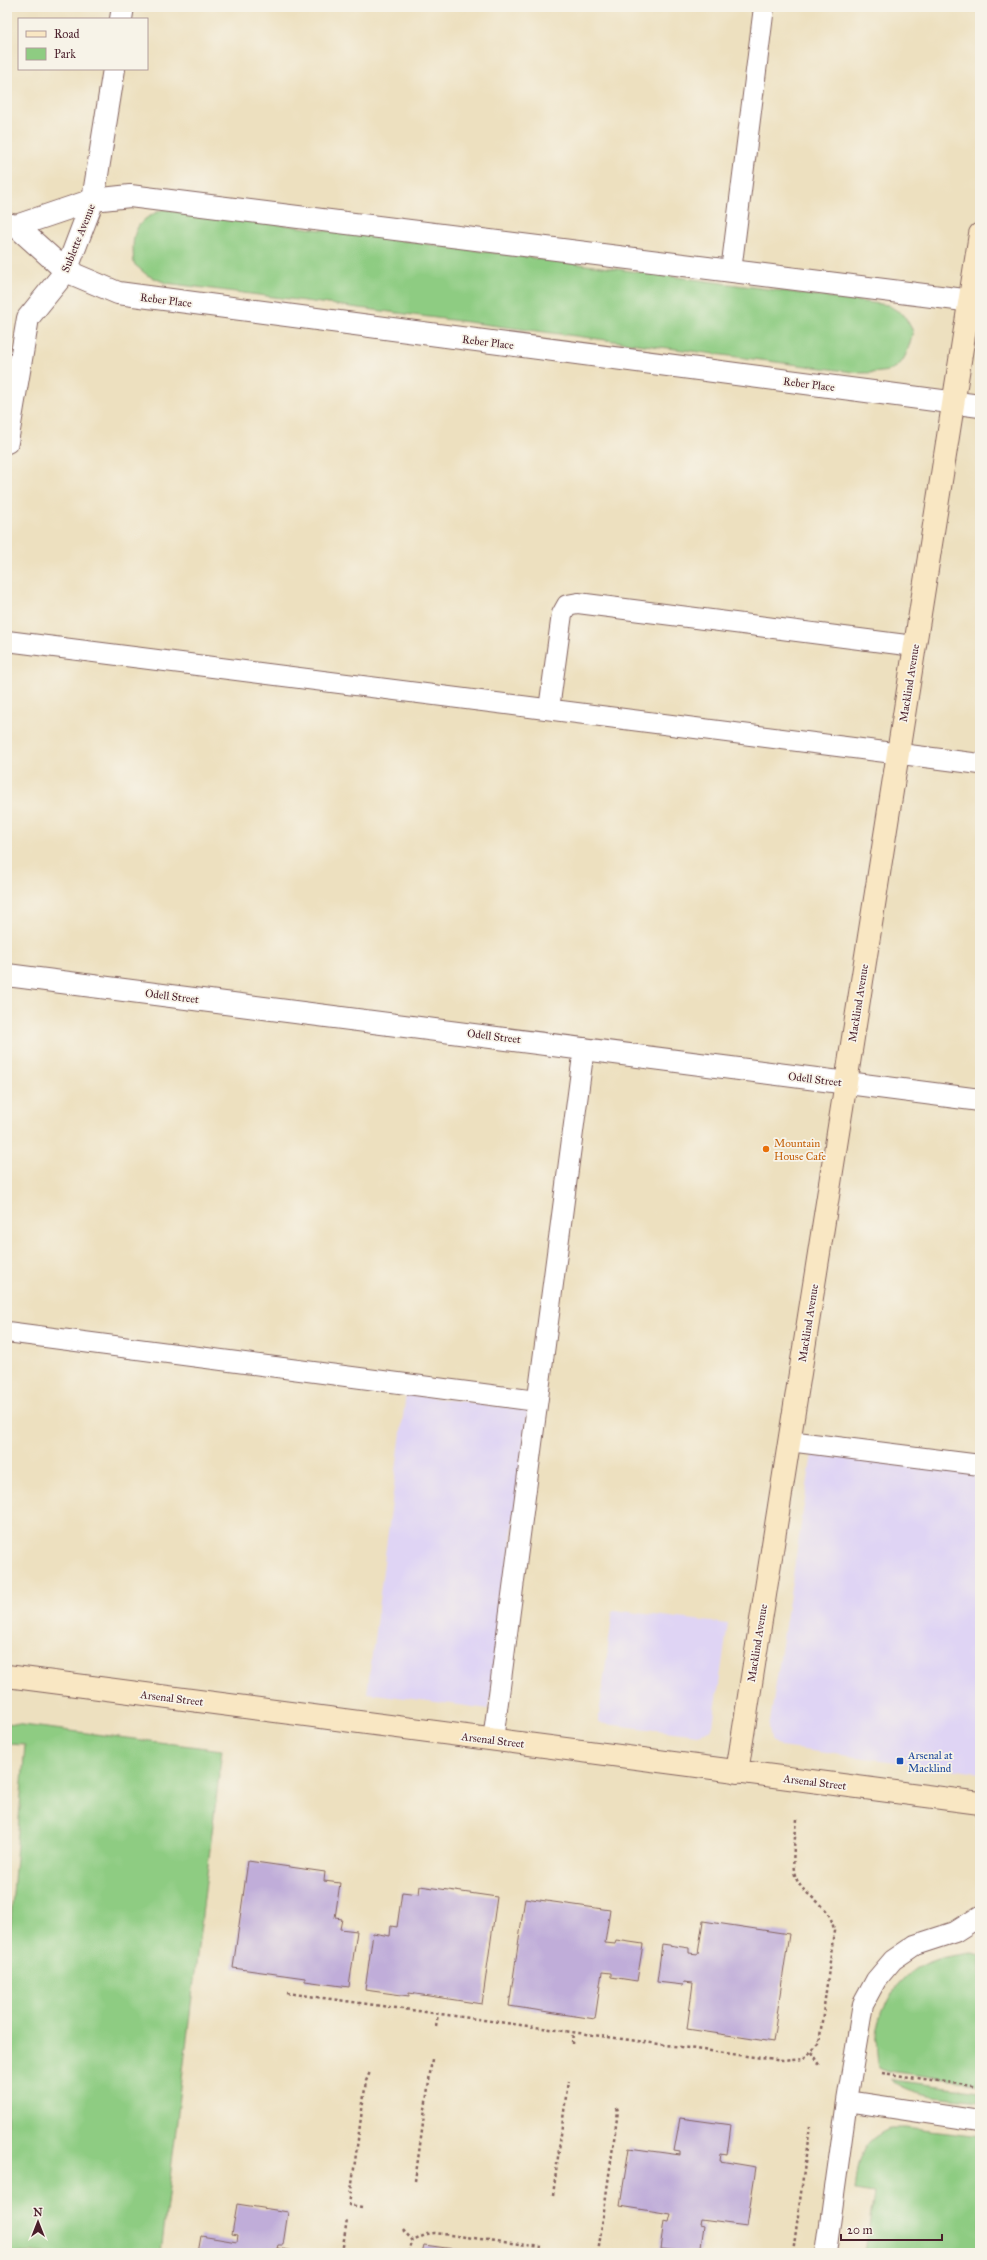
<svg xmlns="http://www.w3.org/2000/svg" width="987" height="2260" viewBox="0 0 987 2260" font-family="'IM FELL Great Primer',serif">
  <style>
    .built { fill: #dfd4f4 }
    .green { fill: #8ecc82; stroke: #6c7656 }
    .building { fill: #c0add9 }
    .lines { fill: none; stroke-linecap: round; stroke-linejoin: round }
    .lane-casing { stroke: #83635f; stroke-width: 22 }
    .street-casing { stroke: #83635f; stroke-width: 24 }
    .secondary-casing { stroke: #83635f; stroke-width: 24 }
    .path { stroke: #83635f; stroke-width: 2.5; stroke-dasharray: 3 3; stroke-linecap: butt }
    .lane { stroke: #fff; stroke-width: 20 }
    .street { stroke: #fff; stroke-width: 22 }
    .secondary { stroke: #f9e7c3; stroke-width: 22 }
    .food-dot { fill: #e8710a; stroke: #f7f3e8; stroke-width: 1.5 }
    .transit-dot { fill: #1a4fb4; stroke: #f7f3e8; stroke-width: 1.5 }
    .labels { text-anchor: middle; stroke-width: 3.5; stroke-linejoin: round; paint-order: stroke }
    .street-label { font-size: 11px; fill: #4a1f2b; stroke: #f7f3e8 }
    .food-label { font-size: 11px; fill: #c56008; stroke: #f7f3e8; text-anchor: start }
    .transit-label { font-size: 11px; fill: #164399; stroke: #f7f3e8; text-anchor: start }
  </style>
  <rect width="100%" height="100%" fill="#f7f3e8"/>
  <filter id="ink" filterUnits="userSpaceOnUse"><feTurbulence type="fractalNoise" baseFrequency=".025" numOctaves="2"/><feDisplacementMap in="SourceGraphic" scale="8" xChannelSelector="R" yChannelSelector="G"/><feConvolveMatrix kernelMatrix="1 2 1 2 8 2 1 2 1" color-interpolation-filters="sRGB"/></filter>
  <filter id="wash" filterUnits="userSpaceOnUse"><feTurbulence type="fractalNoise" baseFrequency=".012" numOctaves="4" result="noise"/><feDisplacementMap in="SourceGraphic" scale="16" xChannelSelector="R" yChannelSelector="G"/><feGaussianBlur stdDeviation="0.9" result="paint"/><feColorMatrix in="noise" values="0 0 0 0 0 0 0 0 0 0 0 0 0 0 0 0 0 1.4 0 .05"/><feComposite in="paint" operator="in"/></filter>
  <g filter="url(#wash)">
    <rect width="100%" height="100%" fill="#ede0bf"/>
    <path class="built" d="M 406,1394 L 528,1410 L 489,1709 L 367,1693 Z
      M 812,1454 L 980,1474 L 980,1773 L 781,1747 L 771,1740 L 769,1728 Z
      M 613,1610 L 728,1624 L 713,1725 L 708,1732 L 698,1735 L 598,1723 Z"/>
    <path class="green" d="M 164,209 L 888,305 L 904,315 L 913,331 C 904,368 899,373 861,373 L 166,283 L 147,275 L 134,264 C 131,233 134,221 164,209 Z
      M 7,1723 L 222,1750 L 161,2253 L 7,2253 L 7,1944 L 9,1943 L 25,1745 L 7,1744 Z
      M 971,1953 L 980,1955 L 980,2084 L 890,2071 L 879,2067 C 869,2025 889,1980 929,1962 C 942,1957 957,1955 971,1953 Z
      M 891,2080 L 980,2091 L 980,2101 C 952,2097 913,2098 891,2080 Z
      M 890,2128 L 906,2128 L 980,2137 L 980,2253 L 865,2253 L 874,2193 L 855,2190 C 860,2158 858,2143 890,2128 Z"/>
    <g id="blocks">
      <path class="building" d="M 248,1861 L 325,1872 L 324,1881 L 340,1883 L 335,1918 L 342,1919 L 340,1929 L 357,1931 L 349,1987 L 305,1981 L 305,1978 L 233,1968 Z
        M 420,1886 L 497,1897 L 482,2004 L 409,1993 L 409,1996 L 365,1990 L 373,1933 L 390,1936 L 391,1926 L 397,1927 L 402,1892 L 419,1894 Z
        M 525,1898 L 610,1910 L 605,1943 L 615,1944 L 616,1940 L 643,1944 L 637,1981 L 611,1977 L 611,1973 L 602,1972 L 595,2019 L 509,2006 Z
        M 703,1921 L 789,1934 L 773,2042 L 687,2029 L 693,1983 L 684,1982 L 683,1985 L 657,1982 L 662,1944 L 689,1948 L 689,1953 L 698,1954 Z
        M 680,2118 L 731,2125 L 727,2155 L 721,2154 L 720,2161 L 756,2167 L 747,2226 L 701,2220 L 700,2225 L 704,2226 L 700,2253 L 660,2249 L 664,2221 L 669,2222 L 671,2214 L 620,2206 L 629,2148 L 680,2155 L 680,2152 L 674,2151 Z
        M 237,2204 L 288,2212 L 283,2245 L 278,2245 L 277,2248 L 306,2253 L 198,2253 L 201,2236 L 237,2242 L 238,2235 L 232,2234 Z
        M 424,2245 L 476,2252 L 476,2253 L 422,2253 Z"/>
    </g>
  </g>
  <g filter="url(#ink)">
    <use href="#blocks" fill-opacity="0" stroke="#83635f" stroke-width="1"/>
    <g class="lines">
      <g class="lane-casing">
        <path id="lane" d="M 731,271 L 764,7
          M 7,641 L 980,764
          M 549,709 L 562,614 L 567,605 L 578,603 L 914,646
          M 7,1332 L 537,1401
          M 789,1441 L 980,1465
          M 493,1740 L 584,1048
          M 847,2101 L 980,2121
          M 826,2253 L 847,2101 L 863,2004 L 876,1980 L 893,1960 L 915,1945 L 955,1932 L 980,1916"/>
      </g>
      <g class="street-casing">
        <path id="street" d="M 121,19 L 123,7
          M 7,224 L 16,226 L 93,200 L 130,196 L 980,302
          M 16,226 L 66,271 L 118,293 L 980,406
          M 7,442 L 28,318 L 66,271 L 93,200 L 114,69
          M 7,975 L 980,1100"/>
      </g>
      <g class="secondary-casing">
        <path id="secondary" d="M 7,1676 L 980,1803
          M 737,1772 L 980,234"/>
      </g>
      <path class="path" d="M 287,1993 L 783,2061 L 803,2059 L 819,2044 L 834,1931 C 830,1900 806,1901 796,1878 C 790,1864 796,1834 797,1819
        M 436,2026 L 438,2014
        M 572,2044 L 573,2032
        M 812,2052 L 820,2065
        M 882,2073 L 980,2087
        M 415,2181 L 432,2059
        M 553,2195 L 568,2081
        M 362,2207 L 349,2205 L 366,2081 L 370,2072
        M 403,2230 L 413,2241 L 427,2234 L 435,2233 L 542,2247
        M 342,2253 L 347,2219
        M 408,2253 L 413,2241
        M 598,2253 L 618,2111 L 616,2105
        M 793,2253 L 810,2126"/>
      <use href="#lane" class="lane"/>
      <use href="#street" class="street"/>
      <use href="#secondary" class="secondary"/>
    </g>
  </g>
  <circle class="food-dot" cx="766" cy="1149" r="4"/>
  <rect class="transit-dot" x="896" y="1757" width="8" height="8" rx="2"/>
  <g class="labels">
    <g class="street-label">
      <text transform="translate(78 238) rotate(-68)" y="4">Sublette Avenue</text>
      <text transform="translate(166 300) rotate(7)" y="4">Reber Place</text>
      <text transform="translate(488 342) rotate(7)" y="4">Reber Place</text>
      <text transform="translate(809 384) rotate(7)" y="4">Reber Place</text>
      <text transform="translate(909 683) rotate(-81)" y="4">Macklind Avenue</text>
      <text transform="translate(172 996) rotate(7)" y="4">Odell Street</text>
      <text transform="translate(858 1003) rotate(-81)" y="4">Macklind Avenue</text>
      <text transform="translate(494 1036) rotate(7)" y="4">Odell Street</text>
      <text transform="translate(815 1079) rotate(7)" y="4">Odell Street</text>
      <text transform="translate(808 1323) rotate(-81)" y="4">Macklind Avenue</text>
      <text transform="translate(757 1643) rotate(-81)" y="4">Macklind Avenue</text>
      <text transform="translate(172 1698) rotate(7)" y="4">Arsenal Street</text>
      <text transform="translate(493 1740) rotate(7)" y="4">Arsenal Street</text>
      <text transform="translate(815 1782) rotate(7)" y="4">Arsenal Street</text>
    </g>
    <g class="food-label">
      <text x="774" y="1147">Mountain<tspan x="774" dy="13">House Cafe</tspan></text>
    </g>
    <g class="transit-label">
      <text x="908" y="1759">Arsenal at<tspan x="908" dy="13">Macklind</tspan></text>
    </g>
  </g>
  <rect width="987" height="2260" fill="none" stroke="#f7f3e8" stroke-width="24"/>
  <rect x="18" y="18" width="130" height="52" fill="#f7f3e8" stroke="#b29e9c"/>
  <rect x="26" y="31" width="20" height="6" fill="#f9e7c3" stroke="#b29e9c"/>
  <text x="54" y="38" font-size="12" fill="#4a1f2b">Road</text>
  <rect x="26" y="48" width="20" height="12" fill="#8ecc82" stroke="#b29e9c"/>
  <text x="54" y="58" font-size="12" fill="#4a1f2b">Park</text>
  <g transform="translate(38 2222)" stroke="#f7f3e8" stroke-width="3" paint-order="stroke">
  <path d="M0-3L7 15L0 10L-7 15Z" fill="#4a1f2b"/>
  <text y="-6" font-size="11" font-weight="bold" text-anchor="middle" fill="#4a1f2b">N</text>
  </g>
  <path d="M841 2234v6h101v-6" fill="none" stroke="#4a1f2b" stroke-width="2"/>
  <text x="847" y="2234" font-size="12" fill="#4a1f2b" stroke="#f7f3e8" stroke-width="3" paint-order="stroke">20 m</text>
</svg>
